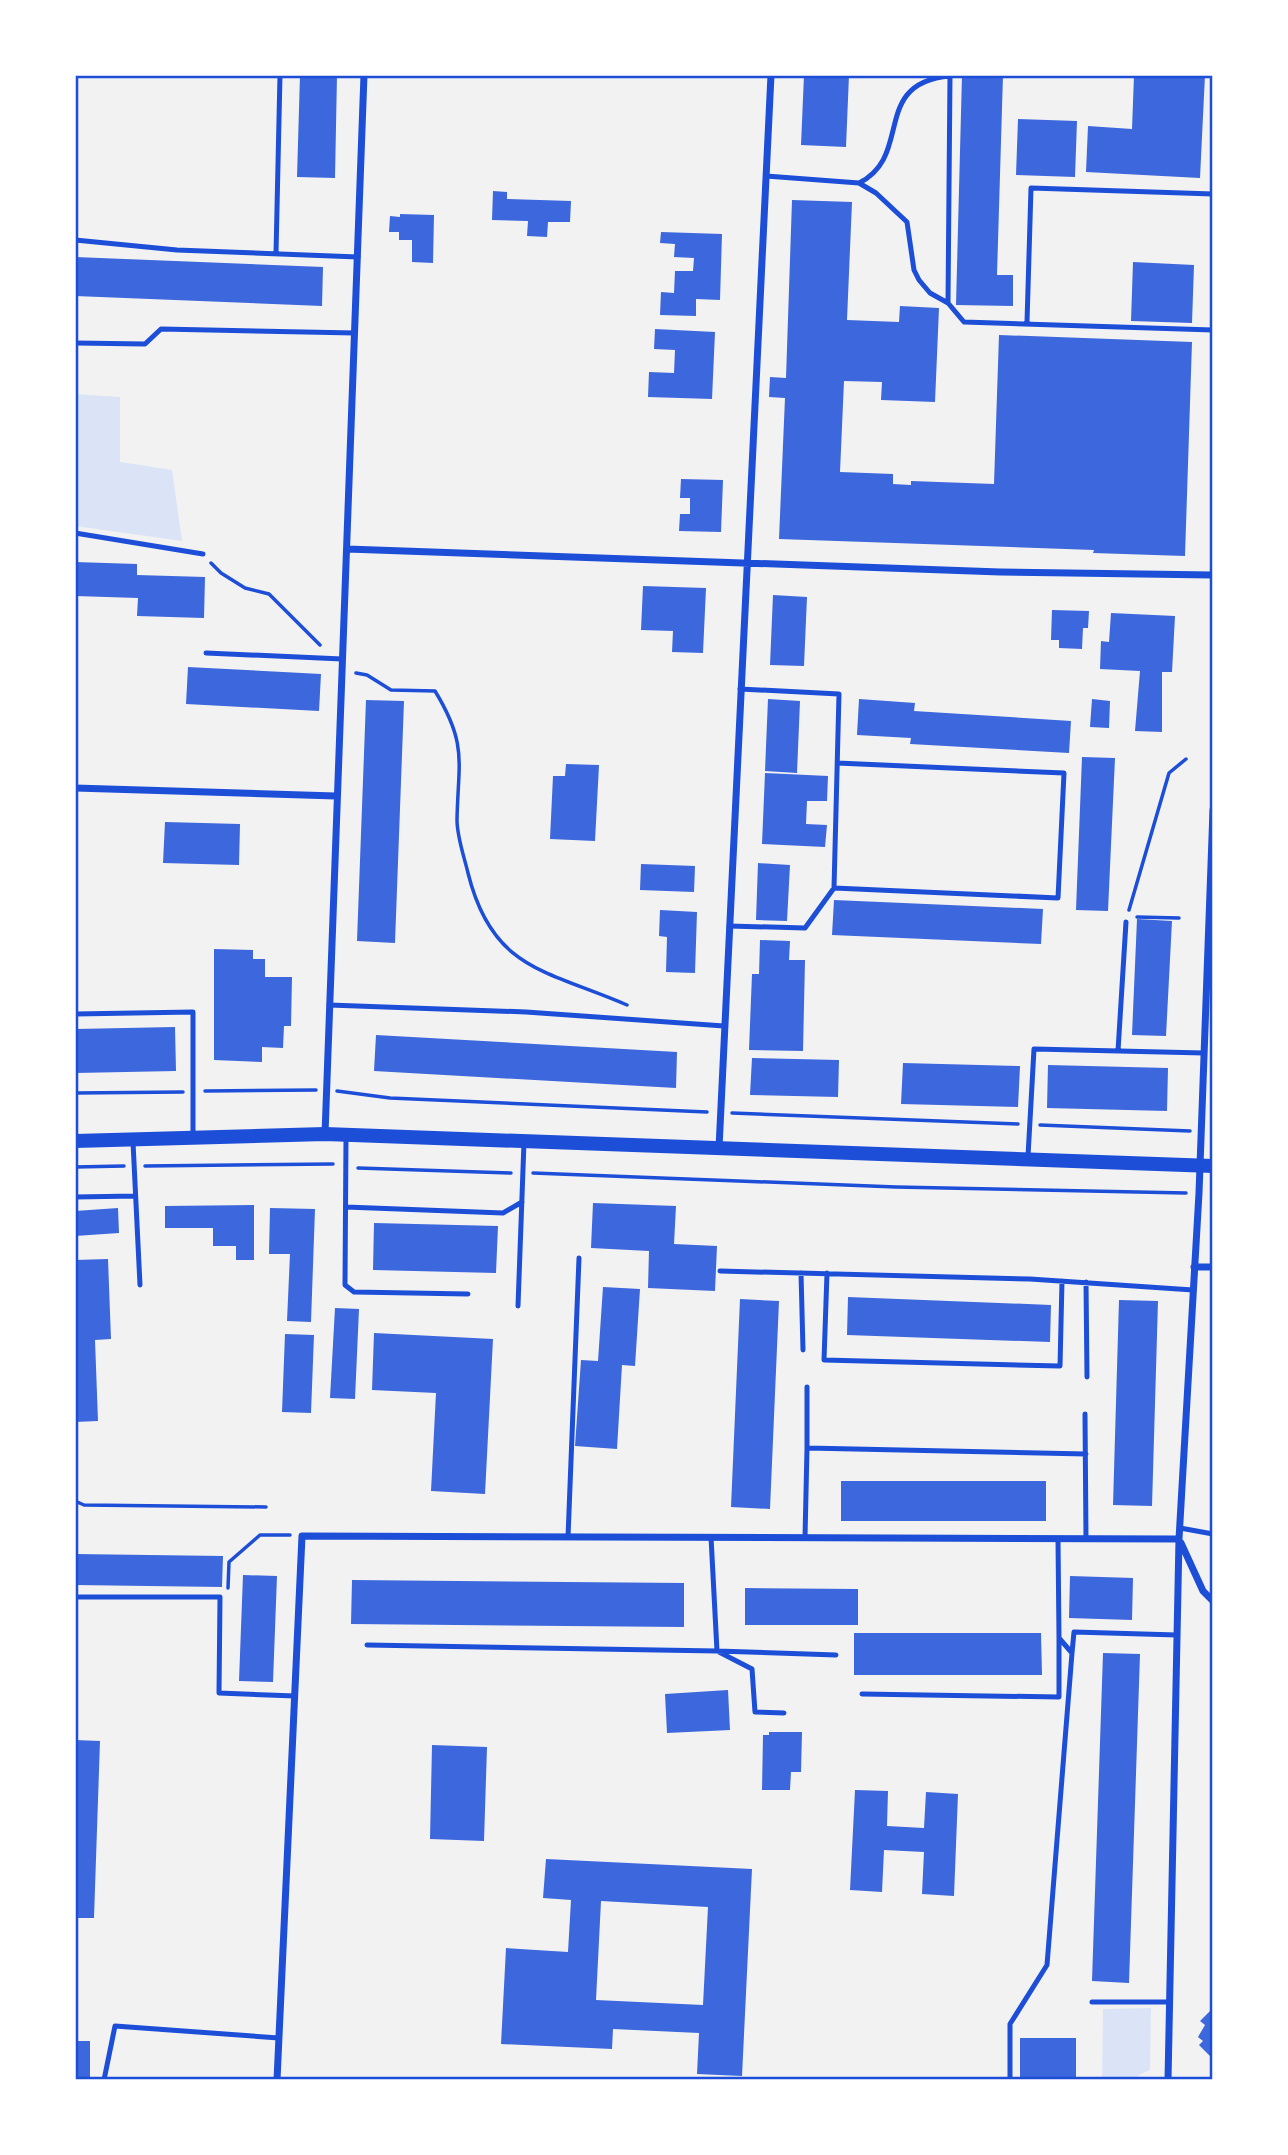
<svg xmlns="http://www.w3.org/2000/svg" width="1288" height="2155" viewBox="0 0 1288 2155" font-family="'Golos Text',sans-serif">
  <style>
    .green { fill: #dbe4f7 }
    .building { fill: #3d67dc; fill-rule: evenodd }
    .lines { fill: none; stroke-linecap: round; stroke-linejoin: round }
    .path { stroke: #1d4ed8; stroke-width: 3.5 }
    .service { stroke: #1d4ed8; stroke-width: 5 }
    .minor { stroke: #1d4ed8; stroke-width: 7 }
    .secondary { stroke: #1d4ed8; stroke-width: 14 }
    .neatline { fill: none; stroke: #1d4ed8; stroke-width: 2.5 }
  </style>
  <rect width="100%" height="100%" fill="#f2f2f2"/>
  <path class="green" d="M 75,394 L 120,397 L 120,462 L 172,470 L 182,541 L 75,526 Z
    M 1151,2008 L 1150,2070 L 1139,2075 L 1138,2080 L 1102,2080 L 1103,2009 Z"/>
  <path class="building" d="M 300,75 L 337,75 L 335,178 L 297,177 Z
    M 804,75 L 849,75 L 846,147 L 801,145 Z
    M 962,75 L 1003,75 L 997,275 L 1013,275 L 1013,306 L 956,305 Z
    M 1134,75 L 1205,75 L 1200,178 L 1086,172 L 1088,126 L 1132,129 Z
    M 1018,119 L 1077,121 L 1075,177 L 1016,175 Z
    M 493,191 L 507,192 L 507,199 L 571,201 L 570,222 L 548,222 L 547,237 L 527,236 L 528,221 L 492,220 Z
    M 792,200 L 852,202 L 847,320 L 899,322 L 900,306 L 939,308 L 935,402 L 881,400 L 882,382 L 844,381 L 840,472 L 893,474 L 893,484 L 911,485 L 911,481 L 994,484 L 999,335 L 1192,342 L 1185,556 L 1093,553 L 1094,550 L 779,539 L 785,398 L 769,397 L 770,377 L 786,378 Z
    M 400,214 L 434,215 L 433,263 L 412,262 L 412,240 L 399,240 L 399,232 L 389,232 L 390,216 L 400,217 Z
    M 661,232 L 722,234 L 720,300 L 696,299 L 696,316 L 660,315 L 661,292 L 674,293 L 675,271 L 693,271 L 694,258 L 674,257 L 675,244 L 660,243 Z
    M 75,257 L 323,267 L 322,306 L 75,296 Z
    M 1133,262 L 1194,265 L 1192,323 L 1131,321 Z
    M 655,329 L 715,332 L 712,399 L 648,397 L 649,372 L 674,373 L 675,350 L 654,349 Z
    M 681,479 L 723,480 L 721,532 L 679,531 L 680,514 L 690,514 L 690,498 L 680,498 Z
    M 75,562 L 137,564 L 137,575 L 205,577 L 204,618 L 137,616 L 138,598 L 75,596 Z
    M 643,586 L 706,588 L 703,653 L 672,652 L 673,631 L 641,630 Z
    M 773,595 L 807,597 L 804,666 L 770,665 Z
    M 1052,610 L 1089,611 L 1088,628 L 1083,628 L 1082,649 L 1059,648 L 1059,640 L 1051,640 Z
    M 1111,613 L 1175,616 L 1172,672 L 1162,672 L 1162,732 L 1135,731 L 1140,671 L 1100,669 L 1101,641 L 1109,642 Z
    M 188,667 L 321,674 L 319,711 L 186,704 Z
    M 768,699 L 800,701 L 797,773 L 765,771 Z
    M 859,699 L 915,703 L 914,711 L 1071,721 L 1069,753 L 910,744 L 911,738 L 857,735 Z
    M 1092,699 L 1110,701 L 1109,728 L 1090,727 Z
    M 366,700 L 404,701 L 395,943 L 357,941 Z
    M 1082,757 L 1115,758 L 1108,911 L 1076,910 Z
    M 566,764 L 599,765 L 595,841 L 550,839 L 553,776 L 565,776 Z
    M 765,773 L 828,776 L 827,801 L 807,801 L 806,824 L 827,825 L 825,847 L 762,844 Z
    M 165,822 L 240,824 L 239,865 L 163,863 Z
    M 758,863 L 790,865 L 787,921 L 756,920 Z
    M 641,864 L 695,866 L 694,892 L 640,890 Z
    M 834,900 L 1043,909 L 1041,944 L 832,935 Z
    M 660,910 L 697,912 L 695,973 L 666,972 L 667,937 L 659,936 Z
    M 1137,919 L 1172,921 L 1166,1036 L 1132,1035 Z
    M 760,940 L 790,941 L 789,960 L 805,960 L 803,1051 L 749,1050 L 752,974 L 759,974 Z
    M 214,949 L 253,950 L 253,959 L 265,959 L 265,977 L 292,977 L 291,1026 L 284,1026 L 283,1048 L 262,1047 L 262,1062 L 214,1060 Z
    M 175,1027 L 176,1071 L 75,1073 L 75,1029 Z
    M 376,1035 L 677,1052 L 676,1088 L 374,1071 Z
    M 752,1058 L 839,1060 L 838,1097 L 750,1095 Z
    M 903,1063 L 1020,1066 L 1018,1107 L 901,1104 Z
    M 1048,1065 L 1168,1068 L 1167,1111 L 1047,1108 Z
    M 593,1203 L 676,1206 L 674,1244 L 717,1246 L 715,1291 L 648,1288 L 649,1251 L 591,1248 Z
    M 254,1205 L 254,1260 L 236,1260 L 236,1246 L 213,1246 L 213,1228 L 165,1228 L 165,1206 Z
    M 118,1208 L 119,1233 L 75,1236 L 75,1211 Z
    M 270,1208 L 315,1209 L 311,1322 L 287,1321 L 290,1254 L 269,1254 Z
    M 374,1223 L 498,1226 L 496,1273 L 373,1270 Z
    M 108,1259 L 111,1339 L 95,1340 L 98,1421 L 75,1422 L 75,1260 Z
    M 603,1287 L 640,1289 L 635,1366 L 622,1365 L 617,1449 L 575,1446 L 581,1360 L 598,1361 Z
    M 848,1297 L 1051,1305 L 1050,1342 L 847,1335 Z
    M 740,1299 L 779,1301 L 770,1509 L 731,1507 Z
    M 1119,1300 L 1158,1301 L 1152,1506 L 1113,1505 Z
    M 335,1308 L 359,1309 L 355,1399 L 330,1398 Z
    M 374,1333 L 493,1339 L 485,1494 L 431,1491 L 436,1393 L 372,1390 Z
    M 285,1334 L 314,1335 L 311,1413 L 282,1412 Z
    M 841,1481 L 1046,1481 L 1046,1521 L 841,1521 Z
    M 75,1554 L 223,1556 L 222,1587 L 75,1585 Z
    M 243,1575 L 277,1576 L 273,1682 L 239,1681 Z
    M 1070,1576 L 1133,1578 L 1132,1620 L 1069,1618 Z
    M 352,1580 L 684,1583 L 684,1627 L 351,1624 Z
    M 745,1588 L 858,1589 L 858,1625 L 745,1625 Z
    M 854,1633 L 1041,1633 L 1042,1675 L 854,1675 Z
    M 1103,1653 L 1140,1654 L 1129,1983 L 1092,1981 Z
    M 728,1690 L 730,1730 L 667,1733 L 665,1694 Z
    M 769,1732 L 802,1732 L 801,1772 L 791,1772 L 790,1790 L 762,1790 L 763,1735 L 769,1735 Z
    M 75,1740 L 100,1741 L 94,1918 L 75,1918 Z
    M 432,1745 L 487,1747 L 484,1841 L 430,1839 Z
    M 855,1790 L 888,1791 L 887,1826 L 924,1828 L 926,1792 L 958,1794 L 954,1896 L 922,1894 L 924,1852 L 884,1850 L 882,1892 L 850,1890 Z
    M 546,1859 L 752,1869 L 742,2076 L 697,2074 L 699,2033 L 613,2029 L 612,2049 L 501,2044 L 506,1948 L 568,1952 L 571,1900 L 543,1898 ZM 601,1901 L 708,1907 L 703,2005 L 596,2000 Z
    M 1213,2008 L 1213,2055 L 1211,2057 L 1199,2045 L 1203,2041 L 1198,2037 L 1205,2025 L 1200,2021 Z
    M 1020,2038 L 1076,2038 L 1076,2080 L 1020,2080 Z
    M 75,2041 L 90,2041 L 90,2080 L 75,2080 Z"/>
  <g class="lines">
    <path class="path" d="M 211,563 L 221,573 L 245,588 L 269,594 L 320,645
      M 356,673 L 367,675 L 391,690 L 435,691 C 468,745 458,762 457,820 C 457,837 464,856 468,873 C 492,970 546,970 627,1005
      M 1129,910 L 1169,773 L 1186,759
      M 1137,917 L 1179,918
      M 205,1091 L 316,1090
      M 337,1091 L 390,1098 L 707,1112
      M 75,1093 L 183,1092
      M 732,1113 L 1018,1124
      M 1040,1125 L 1190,1131
      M 145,1166 L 333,1164
      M 75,1167 L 124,1166
      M 358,1168 L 511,1173
      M 533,1173 L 896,1187 L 1186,1193
      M 75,1501 L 84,1505 L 266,1507
      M 228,1588 L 229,1562 L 260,1535 L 290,1535"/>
    <path class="service" d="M 950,75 L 948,303 L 964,322 L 1213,330
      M 766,176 L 859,183 L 876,193 L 907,222 L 914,270 L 919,280 L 930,293 L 948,303
      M 859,183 C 914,156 870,83 950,76
      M 75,240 L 177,250 L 358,257
      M 276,253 L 280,75
      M 1027,322 L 1031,188 L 1213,194
      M 75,343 L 145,344 L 161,329 L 355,333
      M 75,533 L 203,554
      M 206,653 L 342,659
      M 834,888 L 1058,898 L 1064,773 L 837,763
      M 729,926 L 805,928 L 834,888 L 839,694 L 740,689
      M 329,1005 L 526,1012 L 724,1026
      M 75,1014 L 193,1012 L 193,1137
      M 1118,1051 L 1126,922
      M 346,1137 L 345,1285 L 354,1292 L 468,1294
      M 133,1142 L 140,1285
      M 1028,1156 L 1034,1049 L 1204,1053
      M 75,1197 L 135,1196
      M 346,1207 L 503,1213 L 522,1202
      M 720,1271 L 1030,1279 L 1193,1290
      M 801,1273 L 803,1350
      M 827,1273 L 824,1360 L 1060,1366 L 1062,1281
      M 1086,1282 L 1087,1377
      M 518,1306 L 524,1142
      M 807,1387 L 807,1448
      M 1085,1414 L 1086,1539
      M 1180,1528 L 1213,1534
      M 568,1537 L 579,1258
      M 805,1538 L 807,1448 L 1086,1454
      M 79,1597 L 220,1597 L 219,1693 L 295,1696
      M 367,1645 L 717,1651 L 711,1537
      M 717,1651 L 836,1655
      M 719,1652 L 752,1669 L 755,1712 L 784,1713
      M 1072,1653 L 1074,1632 L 1177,1635
      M 862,1694 L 1059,1697 L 1059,1638
      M 1092,2002 L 1169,2002
      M 104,2080 L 115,2026 L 279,2038
      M 1010,2080 L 1010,2024 L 1047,1965 L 1072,1653 L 1059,1638 L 1058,1539"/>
    <path class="minor" d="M 347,549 L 1000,572 L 1213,575
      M 75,788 L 336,796
      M 325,1134 L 364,75
      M 719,1148 L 771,75
      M 1194,1267 L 1213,1267
      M 1181,1543 L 1203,1591 L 1213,1601
      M 277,2080 L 302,1536 L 1179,1539
      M 1168,2080 L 1179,1539 L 1199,1193 L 1213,810"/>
    <path class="secondary" d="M 75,1141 L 325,1134 L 1213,1166"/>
  </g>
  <rect width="1288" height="2155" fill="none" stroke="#ffffff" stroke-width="154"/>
  <rect x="77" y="77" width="1134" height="2001" class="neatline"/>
</svg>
